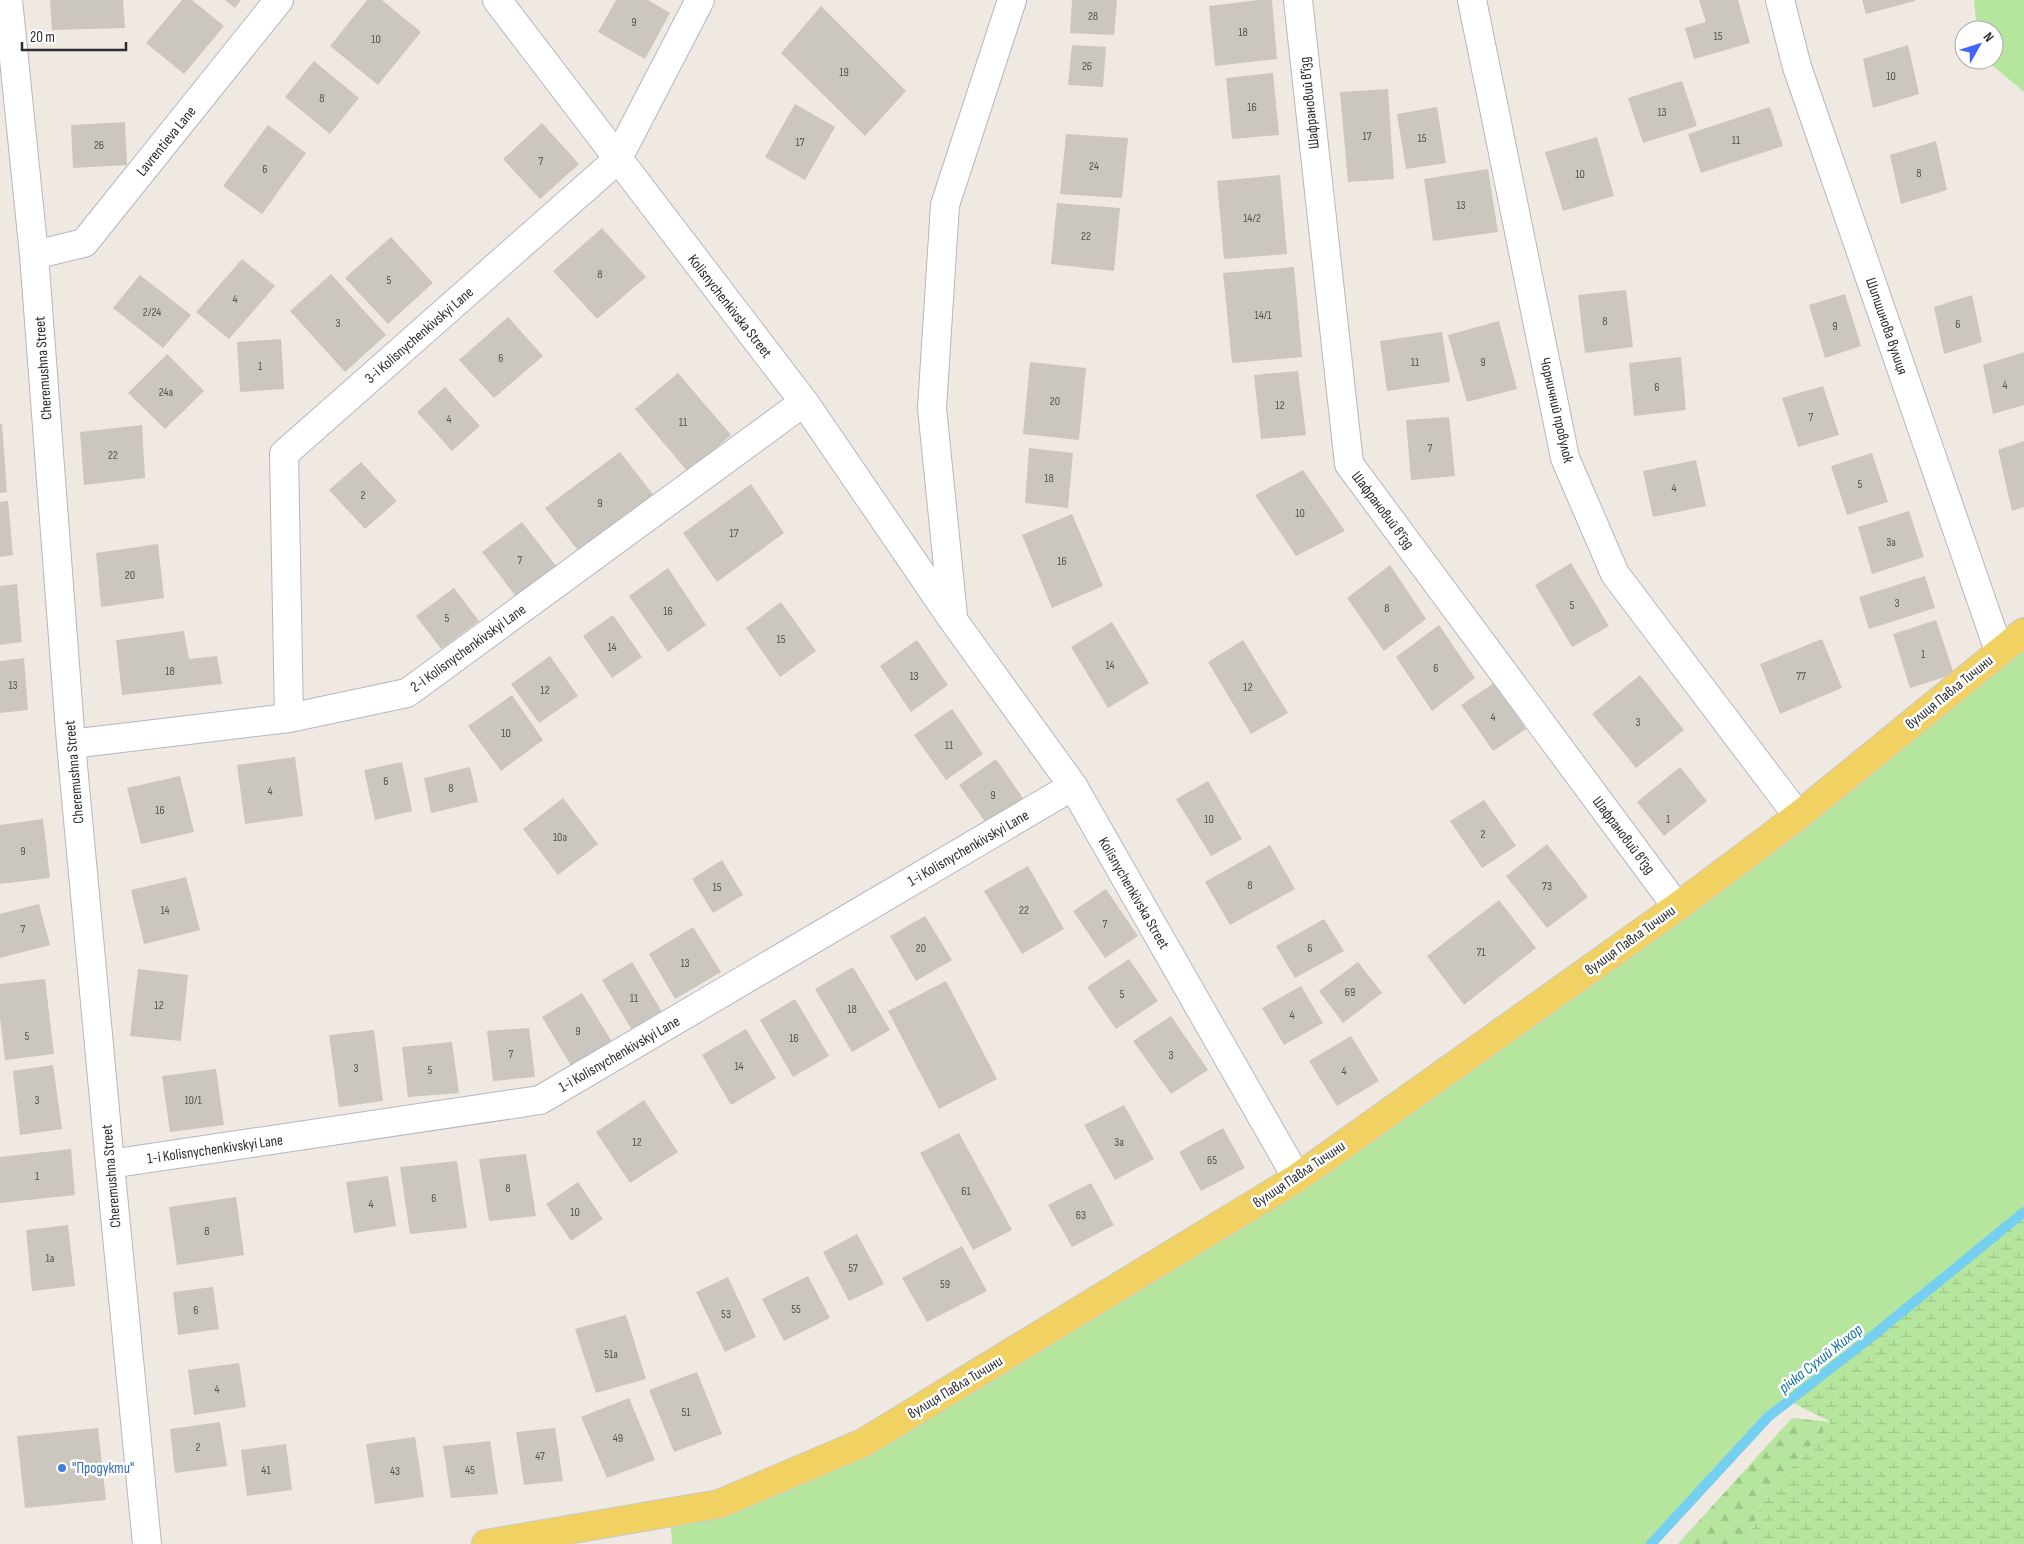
<svg xmlns="http://www.w3.org/2000/svg" width="2024" height="1544" viewBox="0 0 2024 1544" font-family="'Sofia Sans Condensed',sans-serif">
  <style>
    .grass { fill: #b6e59e }
    .forest { fill: url(#forest-firs) }
    .wetland { fill: url(#wetland-marsh) }
    .lines { fill: none; stroke-linecap: round; stroke-linejoin: round }
    .stream { stroke: #75cff0; stroke-width: 10 }
    .building { fill: #cbc7bf }
    .minor-casing { stroke: #b4b7c1; stroke-width: 30 }
    .major-casing { stroke: #c9c9c9; stroke-width: 30 }
    .minor { stroke: #fff; stroke-width: 28 }
    .major { stroke: #f2d163; stroke-width: 28 }
    .shop-dot { fill: #3f7fe0; stroke: #fff; stroke-width: 2 }
    .labels { text-anchor: middle; stroke-width: 5; stroke-linejoin: round; paint-order: stroke }
    .number-label { font-size: 12px; fill: #555452 }
    .street-label { font-size: 15px; fill: #2e2e2e; stroke: #fff }
    .shop-label { font-size: 15px; fill: #366cbe; stroke: #fff; text-anchor: start }
    .water-label { font-size: 16px; font-style: italic; fill: #0d6fa3; stroke: #fff }
  </style>
  <defs>
    <pattern id="forest-firs" width="22" height="20" patternUnits="userSpaceOnUse" patternTransform="scale(1.25)"><rect width="22" height="20" fill="#b6e59e"/><path d="M5 1l3.5 6h-7zM16 11l3.5 6h-7z" fill="#9dc588"/></pattern>
    <pattern id="wetland-marsh" width="20" height="14" patternUnits="userSpaceOnUse" patternTransform="scale(1.25)"><rect width="20" height="14" fill="#b6e59e"/><path d="M1 5h8M5 5V1M11 12h8M15 12V8" fill="none" stroke="#9dc588"/></pattern>
  </defs>
  <rect width="100%" height="100%" fill="#efe9e1"/>
  <path class="grass" d="M 1974,0 L 2024,0 L 2024,92 L 1986,60 L 1994,60 L 1994,30 L 1977,30 Z
    M 2024,641 L 2024,1211 L 1768,1417 L 1651,1544 L 672,1544 L 670,1512 L 863,1443 L 1297,1178 Z"/>
  <path class="forest" d="M 1792,1418 L 1831,1422 L 1761,1504 L 1747,1544 L 1678,1544 Z"/>
  <path class="wetland" d="M 2024,1212 L 2024,1544 L 1747,1544 L 1761,1504 L 1831,1422 L 1789,1401 L 1943,1280 Z"/>
  <g class="lines">
    <path class="stream" d="M 1651,1544 L 1768,1417 L 1870,1338 L 2024,1212"/>
  </g>
  <path class="building" d="M 50,0 L 123,0 L 125,28 L 52,30 Z
    M 182,0 L 192,0 L 224,26 L 184,74 L 146,43 Z
    M 225,0 L 241,0 L 235,8 Z
    M 367,0 L 382,0 L 421,32 L 378,85 L 330,46 Z
    M 616,0 L 648,0 L 670,13 L 645,59 L 598,32 Z
    M 1072,0 L 1117,0 L 1114,35 L 1070,33 Z
    M 1259,0 L 1272,0 L 1277,59 L 1215,66 L 1209,6 Z
    M 1699,0 L 1738,0 L 1750,43 L 1694,59 L 1685,28 L 1706,22 Z
    M 1862,0 L 1915,0 L 1915,1 L 1866,14 Z
    M 821,6 L 906,91 L 865,136 L 781,53 Z
    M 1072,45 L 1106,47 L 1103,87 L 1068,85 Z
    M 1908,45 L 1919,94 L 1873,108 L 1863,59 Z
    M 314,61 L 359,98 L 330,134 L 285,97 Z
    M 1273,73 L 1279,135 L 1232,139 L 1226,78 Z
    M 1682,81 L 1697,126 L 1643,143 L 1628,98 Z
    M 1388,89 L 1394,179 L 1348,182 L 1340,92 Z
    M 795,104 L 835,127 L 805,180 L 765,157 Z
    M 1437,107 L 1446,163 L 1406,169 L 1397,114 Z
    M 1770,107 L 1783,146 L 1701,173 L 1688,134 Z
    M 125,122 L 127,165 L 73,168 L 71,125 Z
    M 542,123 L 579,164 L 540,199 L 503,159 Z
    M 268,125 L 306,153 L 262,214 L 223,186 Z
    M 1066,134 L 1128,138 L 1122,198 L 1060,194 Z
    M 1597,137 L 1614,196 L 1563,211 L 1545,152 Z
    M 1936,141 L 1947,190 L 1901,204 L 1890,155 Z
    M 1488,169 L 1498,232 L 1433,241 L 1424,179 Z
    M 1280,175 L 1287,254 L 1224,259 L 1217,181 Z
    M 1057,203 L 1120,208 L 1114,271 L 1051,264 Z
    M 602,228 L 646,277 L 597,319 L 553,271 Z
    M 391,237 L 433,283 L 388,324 L 345,278 Z
    M 242,259 L 275,286 L 229,339 L 196,312 Z
    M 1294,267 L 1302,357 L 1232,363 L 1223,273 Z
    M 331,274 L 386,335 L 345,372 L 290,311 Z
    M 140,275 L 191,315 L 163,348 L 113,308 Z
    M 1626,290 L 1633,347 L 1585,353 L 1578,295 Z
    M 1845,294 L 1861,346 L 1825,358 L 1809,305 Z
    M 1972,295 L 1982,342 L 1944,354 L 1934,307 Z
    M 508,317 L 543,356 L 494,398 L 459,360 Z
    M 1499,321 L 1517,389 L 1467,402 L 1448,335 Z
    M 1442,332 L 1450,382 L 1387,391 L 1380,341 Z
    M 281,339 L 284,389 L 240,392 L 237,342 Z
    M 2024,352 L 2024,405 L 1993,414 L 1983,365 Z
    M 167,354 L 204,391 L 165,429 L 128,393 Z
    M 1681,357 L 1686,410 L 1634,416 L 1629,363 Z
    M 1030,362 L 1086,368 L 1079,440 L 1023,434 Z
    M 1298,371 L 1306,435 L 1261,439 L 1254,375 Z
    M 678,373 L 731,435 L 688,472 L 635,409 Z
    M 1823,386 L 1839,435 L 1798,447 L 1782,398 Z
    M 445,387 L 480,426 L 452,451 L 417,412 Z
    M 1449,417 L 1455,476 L 1411,480 L 1406,420 Z
    M 0,424 L 2,424 L 7,492 L 0,493 Z
    M 142,425 L 145,478 L 84,485 L 80,432 Z
    M 2024,441 L 2024,507 L 2012,511 L 1998,450 Z
    M 1029,448 L 1073,453 L 1068,508 L 1025,503 Z
    M 620,452 L 655,497 L 580,553 L 545,508 Z
    M 1872,453 L 1888,502 L 1847,515 L 1831,466 Z
    M 1696,460 L 1706,506 L 1653,517 L 1643,471 Z
    M 361,462 L 397,501 L 365,529 L 329,490 Z
    M 1303,470 L 1345,531 L 1296,556 L 1255,495 Z
    M 751,484 L 784,533 L 717,582 L 683,533 Z
    M 8,501 L 13,555 L 0,557 L 0,502 Z
    M 1909,511 L 1924,557 L 1872,574 L 1858,527 Z
    M 1072,514 L 1103,586 L 1052,608 L 1022,535 Z
    M 522,522 L 557,567 L 517,598 L 482,552 Z
    M 158,544 L 164,598 L 101,607 L 96,553 Z
    M 1571,563 L 1609,626 L 1572,647 L 1535,585 Z
    M 1390,565 L 1426,619 L 1384,651 L 1347,598 Z
    M 668,568 L 706,625 L 668,652 L 629,596 Z
    M 1925,576 L 1935,608 L 1869,629 L 1859,597 Z
    M 17,584 L 22,642 L 0,645 L 0,586 Z
    M 454,588 L 479,621 L 441,649 L 416,616 Z
    M 781,602 L 816,651 L 780,677 L 746,628 Z
    M 613,615 L 642,657 L 612,678 L 583,636 Z
    M 1936,620 L 1954,674 L 1910,688 L 1893,634 Z
    M 1112,622 L 1149,683 L 1108,708 L 1071,647 Z
    M 1439,625 L 1475,678 L 1432,711 L 1396,657 Z
    M 184,631 L 189,659 L 217,656 L 222,684 L 122,695 L 116,640 Z
    M 1822,639 L 1842,688 L 1780,714 L 1760,664 Z
    M 917,640 L 948,685 L 911,712 L 880,666 Z
    M 1243,640 L 1288,713 L 1251,734 L 1208,662 Z
    M 550,656 L 578,696 L 539,723 L 511,684 Z
    M 24,658 L 28,710 L 0,713 L 0,661 Z
    M 1640,675 L 1684,730 L 1636,768 L 1592,714 Z
    M 1494,683 L 1526,729 L 1493,751 L 1461,705 Z
    M 512,695 L 543,740 L 501,771 L 468,726 Z
    M 952,709 L 983,754 L 946,780 L 914,735 Z
    M 295,757 L 303,816 L 245,824 L 237,765 Z
    M 996,759 L 1027,804 L 991,830 L 959,785 Z
    M 402,762 L 412,811 L 375,820 L 364,770 Z
    M 470,767 L 478,802 L 431,813 L 424,778 Z
    M 1680,767 L 1707,801 L 1664,836 L 1637,802 Z
    M 180,776 L 194,832 L 141,844 L 127,788 Z
    M 1208,781 L 1242,839 L 1211,856 L 1176,799 Z
    M 563,798 L 598,844 L 558,875 L 523,829 Z
    M 1484,800 L 1516,846 L 1482,868 L 1450,821 Z
    M 43,819 L 50,878 L 0,884 L 0,825 Z
    M 1547,844 L 1588,897 L 1547,928 L 1506,876 Z
    M 1270,845 L 1295,889 L 1230,925 L 1205,882 Z
    M 722,860 L 743,895 L 713,913 L 692,879 Z
    M 1028,866 L 1064,929 L 1022,954 L 984,891 Z
    M 186,877 L 200,930 L 144,944 L 131,890 Z
    M 1106,889 L 1138,936 L 1105,958 L 1073,911 Z
    M 1499,900 L 1536,948 L 1464,1005 L 1427,956 Z
    M 39,904 L 50,945 L 0,958 L 0,914 Z
    M 925,916 L 952,960 L 916,981 L 890,936 Z
    M 1324,919 L 1344,951 L 1295,978 L 1276,946 Z
    M 693,927 L 721,972 L 675,999 L 649,954 Z
    M 1129,959 L 1158,1001 L 1116,1029 L 1087,987 Z
    M 632,962 L 665,1017 L 635,1035 L 602,980 Z
    M 1358,962 L 1382,993 L 1343,1023 L 1319,991 Z
    M 853,967 L 890,1030 L 852,1052 L 815,989 Z
    M 138,969 L 188,975 L 181,1041 L 130,1036 Z
    M 45,979 L 54,1054 L 5,1060 L 0,1018 L 0,984 Z
    M 946,981 L 997,1079 L 939,1109 L 888,1011 Z
    M 1301,986 L 1323,1023 L 1284,1045 L 1262,1008 Z
    M 582,993 L 614,1045 L 573,1069 L 542,1017 Z
    M 795,999 L 829,1056 L 793,1077 L 760,1020 Z
    M 1171,1016 L 1208,1070 L 1171,1094 L 1133,1041 Z
    M 529,1028 L 535,1077 L 493,1081 L 487,1031 Z
    M 746,1029 L 776,1078 L 731,1105 L 702,1055 Z
    M 374,1030 L 383,1101 L 339,1107 L 329,1035 Z
    M 1351,1036 L 1379,1081 L 1337,1106 L 1309,1061 Z
    M 452,1042 L 459,1093 L 408,1097 L 402,1047 Z
    M 53,1065 L 62,1129 L 20,1135 L 13,1071 Z
    M 216,1069 L 224,1125 L 170,1132 L 162,1076 Z
    M 644,1100 L 678,1152 L 630,1183 L 596,1132 Z
    M 1124,1105 L 1154,1159 L 1115,1180 L 1084,1125 Z
    M 1223,1128 L 1245,1168 L 1201,1191 L 1179,1152 Z
    M 959,1133 L 1012,1230 L 973,1250 L 920,1153 Z
    M 71,1149 L 75,1195 L 0,1203 L 0,1157 Z
    M 526,1154 L 536,1216 L 489,1221 L 479,1159 Z
    M 457,1161 L 467,1228 L 410,1234 L 400,1167 Z
    M 388,1176 L 396,1226 L 354,1233 L 346,1182 Z
    M 578,1182 L 603,1219 L 571,1241 L 546,1204 Z
    M 1091,1183 L 1114,1225 L 1072,1247 L 1048,1205 Z
    M 236,1197 L 244,1255 L 177,1265 L 169,1207 Z
    M 68,1225 L 75,1286 L 32,1291 L 26,1230 Z
    M 857,1234 L 884,1284 L 849,1301 L 823,1252 Z
    M 962,1246 L 987,1291 L 927,1322 L 902,1278 Z
    M 808,1276 L 830,1318 L 784,1341 L 762,1299 Z
    M 728,1277 L 756,1337 L 725,1352 L 696,1292 Z
    M 213,1287 L 219,1329 L 178,1335 L 173,1292 Z
    M 626,1315 L 646,1379 L 596,1393 L 575,1329 Z
    M 239,1363 L 246,1407 L 194,1415 L 188,1370 Z
    M 697,1372 L 722,1434 L 674,1452 L 649,1390 Z
    M 629,1398 L 655,1460 L 607,1478 L 581,1417 Z
    M 220,1422 L 227,1466 L 175,1473 L 170,1429 Z
    M 98,1428 L 106,1500 L 25,1508 L 17,1436 Z
    M 555,1428 L 563,1481 L 524,1485 L 516,1432 Z
    M 415,1437 L 424,1497 L 375,1504 L 366,1444 Z
    M 490,1441 L 498,1494 L 451,1498 L 443,1446 Z
    M 286,1444 L 292,1490 L 247,1496 L 241,1450 Z"/>
  <g class="lines">
    <g class="minor-casing">
      <path id="minor" d="M 8,0 L 34,255 L 71,744 L 110,1164 L 147,1544
        M 497,0 L 804,402 L 953,620 L 1073,786 L 1297,1178
        M 1298,0 L 1349,464 L 1677,907
        M 1472,0 L 1565,458 L 1615,574 L 1798,816
        M 1780,0 L 1797,67 L 1999,651
        M 34,255 L 84,243 L 279,0
        M 953,616 L 932,408 L 945,205 L 1012,0
        M 289,718 L 284,454 L 617,160 L 700,0
        M 71,744 L 289,718 L 407,693 L 804,402
        M 110,1164 L 540,1100 L 1073,786"/>
    </g>
    <g class="major-casing">
      <path id="major" d="M 486,1544 L 719,1504 L 863,1443 L 1297,1178 L 1677,907 L 1756,848 L 1798,816 L 2024,632"/>
    </g>
    <use href="#minor" class="minor"/>
    <use href="#major" class="major"/>
  </g>
  <circle class="shop-dot" cx="62" cy="1468" r="5"/>
  <g class="labels">
    <g class="number-label">
      <text x="1093" y="20">28</text>
      <text x="634" y="26">9</text>
      <text x="1243" y="36">18</text>
      <text x="1718" y="40">15</text>
      <text x="376" y="43">10</text>
      <text x="1087" y="70">26</text>
      <text x="844" y="76">19</text>
      <text x="1891" y="80">10</text>
      <text x="322" y="102">8</text>
      <text x="1252" y="111">16</text>
      <text x="1662" y="116">13</text>
      <text x="1367" y="140">17</text>
      <text x="1422" y="142">15</text>
      <text x="1736" y="144">11</text>
      <text x="800" y="146">17</text>
      <text x="99" y="149">26</text>
      <text x="541" y="165">7</text>
      <text x="1094" y="170">24</text>
      <text x="265" y="173">6</text>
      <text x="1919" y="177">8</text>
      <text x="1580" y="178">10</text>
      <text x="1461" y="209">13</text>
      <text x="1252" y="222">14/2</text>
      <text x="1086" y="240">22</text>
      <text x="600" y="278">8</text>
      <text x="389" y="284">5</text>
      <text x="235" y="303">4</text>
      <text x="152" y="316">2/24</text>
      <text x="1263" y="319">14/1</text>
      <text x="1605" y="325">8</text>
      <text x="338" y="327">3</text>
      <text x="1958" y="328">6</text>
      <text x="1835" y="330">9</text>
      <text x="501" y="362">6</text>
      <text x="1415" y="366">11</text>
      <text x="1483" y="366">9</text>
      <text x="260" y="370">1</text>
      <text x="2005" y="389">4</text>
      <text x="1657" y="391">6</text>
      <text x="166" y="396">24а</text>
      <text x="1055" y="405">20</text>
      <text x="1280" y="409">12</text>
      <text x="1811" y="421">7</text>
      <text x="449" y="423">4</text>
      <text x="683" y="426">11</text>
      <text x="1430" y="452">7</text>
      <text x="113" y="459">22</text>
      <text x="1049" y="482">18</text>
      <text x="1860" y="488">5</text>
      <text x="1674" y="492">4</text>
      <text x="363" y="499">2</text>
      <text x="600" y="507">9</text>
      <text x="1300" y="517">10</text>
      <text x="734" y="537">17</text>
      <text x="1891" y="546">3а</text>
      <text x="520" y="564">7</text>
      <text x="1062" y="565">16</text>
      <text x="130" y="579">20</text>
      <text x="1897" y="607">3</text>
      <text x="1572" y="609">5</text>
      <text x="1387" y="612">8</text>
      <text x="668" y="615">16</text>
      <text x="447" y="622">5</text>
      <text x="781" y="643">15</text>
      <text x="612" y="651">14</text>
      <text x="1923" y="658">1</text>
      <text x="1110" y="669">14</text>
      <text x="1436" y="672">6</text>
      <text x="170" y="675">18</text>
      <text x="914" y="680">13</text>
      <text x="1801" y="680">77</text>
      <text x="13" y="689">13</text>
      <text x="1248" y="691">12</text>
      <text x="545" y="694">12</text>
      <text x="1493" y="721">4</text>
      <text x="1638" y="726">3</text>
      <text x="506" y="737">10</text>
      <text x="949" y="749">11</text>
      <text x="386" y="785">6</text>
      <text x="451" y="792">8</text>
      <text x="270" y="795">4</text>
      <text x="993" y="799">9</text>
      <text x="160" y="814">16</text>
      <text x="1209" y="823">10</text>
      <text x="1668" y="823">1</text>
      <text x="1483" y="838">2</text>
      <text x="560" y="841">10а</text>
      <text x="23" y="855">9</text>
      <text x="1250" y="889">8</text>
      <text x="1547" y="890">73</text>
      <text x="717" y="891">15</text>
      <text x="165" y="914">14</text>
      <text x="1024" y="914">22</text>
      <text x="1105" y="928">7</text>
      <text x="23" y="933">7</text>
      <text x="921" y="952">20</text>
      <text x="1310" y="952">6</text>
      <text x="1481" y="956">71</text>
      <text x="685" y="967">13</text>
      <text x="1350" y="996">69</text>
      <text x="1122" y="998">5</text>
      <text x="634" y="1002">11</text>
      <text x="159" y="1009">12</text>
      <text x="852" y="1013">18</text>
      <text x="1292" y="1019">4</text>
      <text x="578" y="1035">9</text>
      <text x="27" y="1040">5</text>
      <text x="794" y="1042">16</text>
      <text x="511" y="1058">7</text>
      <text x="1171" y="1059">3</text>
      <text x="739" y="1070">14</text>
      <text x="356" y="1072">3</text>
      <text x="430" y="1074">5</text>
      <text x="1344" y="1075">4</text>
      <text x="37" y="1104">3</text>
      <text x="193" y="1104">10/1</text>
      <text x="637" y="1146">12</text>
      <text x="1119" y="1146">3а</text>
      <text x="1212" y="1164">65</text>
      <text x="37" y="1180">1</text>
      <text x="508" y="1192">8</text>
      <text x="966" y="1195">61</text>
      <text x="434" y="1202">6</text>
      <text x="371" y="1208">4</text>
      <text x="575" y="1216">10</text>
      <text x="1081" y="1219">63</text>
      <text x="207" y="1235">8</text>
      <text x="50" y="1262">1а</text>
      <text x="853" y="1272">57</text>
      <text x="945" y="1288">59</text>
      <text x="796" y="1313">55</text>
      <text x="196" y="1314">6</text>
      <text x="726" y="1318">53</text>
      <text x="611" y="1358">51а</text>
      <text x="217" y="1393">4</text>
      <text x="686" y="1416">51</text>
      <text x="618" y="1442">49</text>
      <text x="198" y="1451">2</text>
      <text x="540" y="1460">47</text>
      <text x="266" y="1474">41</text>
      <text x="470" y="1474">45</text>
      <text x="395" y="1475">43</text>
    </g>
    <g class="street-label">
      <text transform="translate(1309 103) rotate(-96)" y="5">Шафрановий в'їзд</text>
      <text transform="translate(166 141) rotate(-51)" y="5">Lavrentieva Lane</text>
      <text transform="translate(730 306) rotate(52)" y="5">Kolisnychenkivska Street</text>
      <text transform="translate(1887 326) rotate(71)" y="5">Шипшинова вулиця</text>
      <text transform="translate(419 335) rotate(-41)" y="5">3-i Kolisnychenkivskyi Lane</text>
      <text transform="translate(43 368) rotate(-94)" y="5">Cheremushna Street</text>
      <text transform="translate(1557 410) rotate(77)" y="5">Чорничний провулок</text>
      <text transform="translate(1383 510) rotate(53)" y="5">Шафрановий в'їзд</text>
      <text transform="translate(468 648) rotate(-36)" y="5">2-i Kolisnychenkivskyi Lane</text>
      <text transform="translate(1949 692) rotate(-39)" y="5">вулиця Павла Тичини</text>
      <text transform="translate(74 772) rotate(-95)" y="5">Cheremushna Street</text>
      <text transform="translate(1624 835) rotate(53)" y="5">Шафрановий в'їзд</text>
      <text transform="translate(968 848) rotate(-30)" y="5">1-i Kolisnychenkivskyi Lane</text>
      <text transform="translate(1134 893) rotate(60)" y="5">Kolisnychenkivska Street</text>
      <text transform="translate(1630 940) rotate(-36)" y="5">вулиця Павла Тичини</text>
      <text transform="translate(619 1054) rotate(-30)" y="5">1-i Kolisnychenkivskyi Lane</text>
      <text transform="translate(215 1149) rotate(-8)" y="5">1-i Kolisnychenkivskyi Lane</text>
      <text transform="translate(1299 1174) rotate(-34)" y="5">вулиця Павла Тичини</text>
      <text transform="translate(111 1176) rotate(-95)" y="5">Cheremushna Street</text>
      <text transform="translate(955 1387) rotate(-31)" y="5">вулиця Павла Тичини</text>
    </g>
    <g class="shop-label">
      <text x="72" y="1473">"Продукти"</text>
    </g>
    <g class="water-label">
      <text transform="translate(1820 1358) rotate(-38)" y="6">річка Сухий Жихор</text>
    </g>
  </g>
  <g transform="translate(1979 45) rotate(51)"><circle r="24" fill="#ffffff" stroke="#ababab"/>
  <path d="M0-4L9 19L0 12L-9 19Z" fill="#4264fb"/>
  <text y="-8" font-size="14" font-weight="bold" text-anchor="middle" fill="#2e2e2e">N</text>
  </g>
  <path d="M22 42v8h104v-8" fill="none" stroke="#2e2e2e" stroke-width="2.5"/>
  <text x="30" y="42" font-size="15" fill="#2e2e2e" stroke="#ffffff" stroke-width="4" paint-order="stroke">20 m</text>
</svg>
